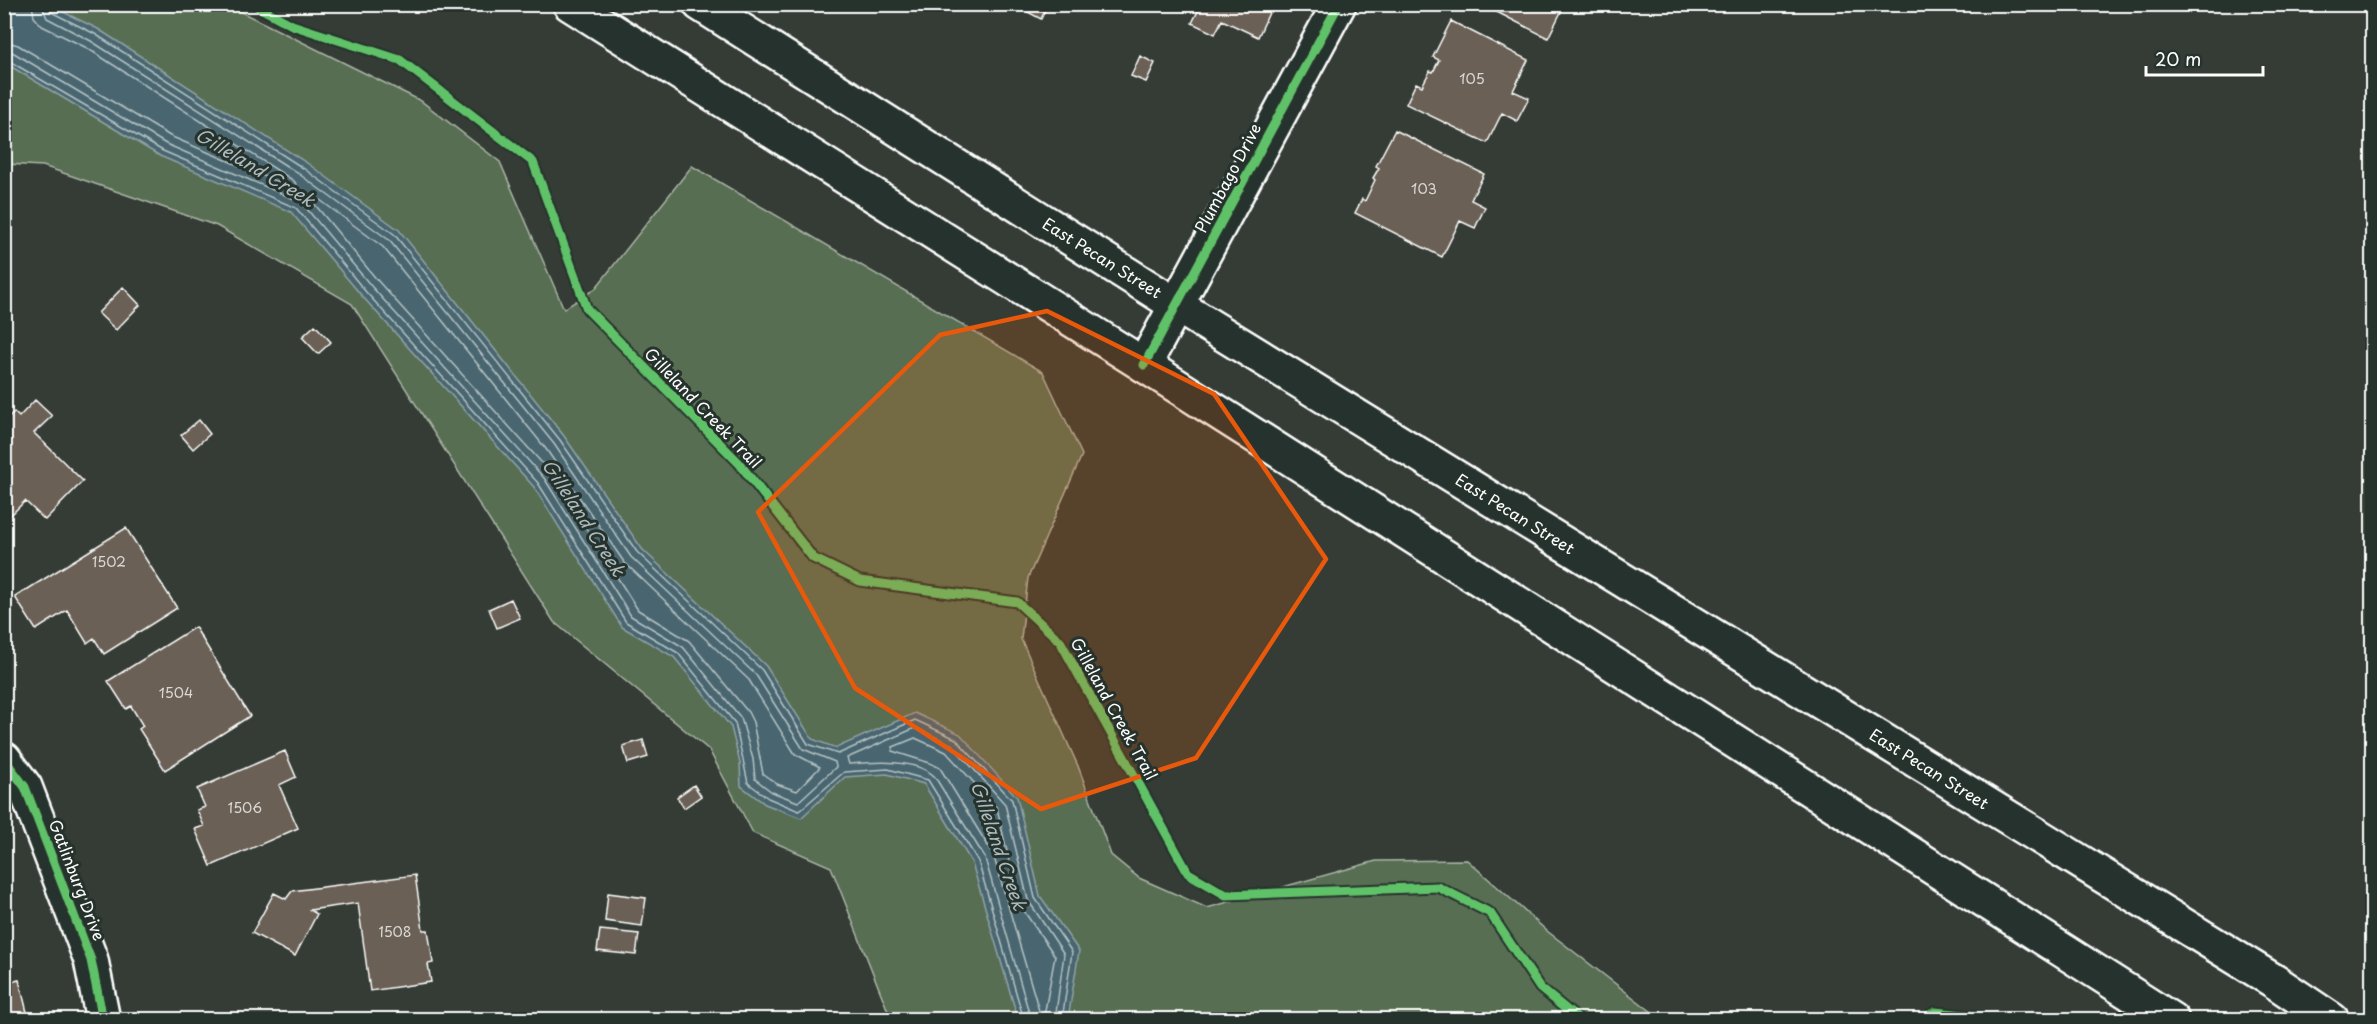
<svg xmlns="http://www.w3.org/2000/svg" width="2377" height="1024" viewBox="0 0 2377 1024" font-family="'Playpen Sans',sans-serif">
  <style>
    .green { fill: #586e52; stroke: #acb6a8; stroke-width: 1.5 }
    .water { fill: #48666f; stroke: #91a3a9; stroke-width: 1.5 }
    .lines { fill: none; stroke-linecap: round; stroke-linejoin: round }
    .shore { stroke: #b6c2c5; stroke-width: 1.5 }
    .building { fill: #6b6155; stroke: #fff; stroke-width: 1.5 }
    .street-casing { stroke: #fff; stroke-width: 38 }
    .secondary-casing { stroke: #fff; stroke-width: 38 }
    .street { stroke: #26332d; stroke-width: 33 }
    .secondary { stroke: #26332d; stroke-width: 33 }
    .cycleway-casing { stroke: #26332d; stroke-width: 13 }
    .cycleway { stroke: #61c268; stroke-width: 9 }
    .marked { fill: #e8590c; fill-opacity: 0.2; stroke: #e8590c; stroke-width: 4.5; stroke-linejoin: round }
    .labels { text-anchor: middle; stroke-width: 6; stroke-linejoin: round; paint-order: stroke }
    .number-label { font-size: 14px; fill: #dad8d4 }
    .street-label { font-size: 16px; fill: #fff; stroke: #26332d }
    .water-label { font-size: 18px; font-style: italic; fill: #adbabe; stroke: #26332d }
  </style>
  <rect width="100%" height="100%" fill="#343c35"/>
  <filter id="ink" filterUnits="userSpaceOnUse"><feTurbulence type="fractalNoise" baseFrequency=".0167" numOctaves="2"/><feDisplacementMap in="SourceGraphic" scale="12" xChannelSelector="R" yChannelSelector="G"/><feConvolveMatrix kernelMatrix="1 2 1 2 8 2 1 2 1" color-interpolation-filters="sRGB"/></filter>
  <g filter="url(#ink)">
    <path class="green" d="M 4,5 L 227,5 L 421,101 L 500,162 L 564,309 L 595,289 L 692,166 L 1043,372 L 1082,455 L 1028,578 L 1021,639 L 1078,766 L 1111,855 L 1139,878 L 1207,908 L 1376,861 L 1467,860 L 1547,931 L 1661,1019 L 891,1019 L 831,867 L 753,833 L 709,750 L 554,622 L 352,304 L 217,226 L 43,166 L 5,164 Z"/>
    <path class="water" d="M 4,5 L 49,5 L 98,29 L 307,163 L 399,230 L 564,436 L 642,549 L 766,666 L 812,739 L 836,748 L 915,713 L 960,734 L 1017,797 L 1040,896 L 1079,951 L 1068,1019 L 1018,1019 L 972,863 L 924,784 L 887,774 L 845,777 L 801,818 L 765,804 L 741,786 L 740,763 L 731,727 L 674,657 L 622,627 L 534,487 L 362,296 L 291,212 L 160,156 L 5,63 Z"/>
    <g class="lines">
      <path class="shore" d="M 48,4 L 51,12 L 95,34 L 303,168 L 394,234 L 560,440 L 637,552 L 762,670 L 808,744 L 838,754 L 915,720 L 956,739 L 1012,800 L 1035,898 L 1072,952 L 1062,1020
        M 4,41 L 18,45 L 170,136 L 296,190 L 299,189 L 294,181 L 87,48 L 42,26 L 34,17 L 32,4
        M 4,50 L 14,53 L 166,144 L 301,202 L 372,287 L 544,478 L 631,616 L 683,647 L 741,718 L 753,759 L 755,779 L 772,792 L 798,802 L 836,767 L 835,762 L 803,749 L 756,675 L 631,557 L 554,444 L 389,240 L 299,174 L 91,41 L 47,18 L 41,4
        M 4,58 L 163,151 L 296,208 L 366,292 L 538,483 L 626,622 L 678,653 L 735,723 L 748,783 L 768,798 L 799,811 L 844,772 L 888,769 L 928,780 L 978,861 L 1024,1020
        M 312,197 L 316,197 L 383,247 L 546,449 L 624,562 L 749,680 L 795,754 L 820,767 L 797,791 L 777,784 L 763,774 L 753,722 L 748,712 L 689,641 L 638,610 L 551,473 L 378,281 L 312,201 Z
        M 915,738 L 946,752 L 997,808 L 1019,904 L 1055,956 L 1044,1016 L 1040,1014 L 993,854 L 940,768 L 930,763 L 892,751 L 893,747 Z
        M 1031,1020 L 985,858 L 935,777 C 917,758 873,762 849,764 L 847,758 L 915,728 L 952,745 L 1005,804 L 1028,900 L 1064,954 L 1055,1020"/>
    </g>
    <path class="building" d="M 1024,4 L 1048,4 L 1041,19 L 1022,9 Z
      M 1195,4 L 1273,4 L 1258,37 L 1222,20 L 1215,34 L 1192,23 L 1200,7 Z
      M 1481,4 L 1565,4 L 1548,38 Z
      M 1451,21 L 1528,60 L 1513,91 L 1529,98 L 1517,121 L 1502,113 L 1487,143 L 1406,104 L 1416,83 L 1422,86 L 1430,71 L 1433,72 L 1439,60 L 1433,57 Z
      M 1140,56 L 1155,63 L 1146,82 L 1131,76 Z
      M 1395,130 L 1484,174 L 1471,200 L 1485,207 L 1475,228 L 1460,221 L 1442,257 L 1355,213 L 1362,199 L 1365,201 L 1375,180 L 1373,178 L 1379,168 L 1376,166 Z
      M 123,287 L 140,305 L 116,330 L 98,313 Z
      M 315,325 L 331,342 L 318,354 L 302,337 Z
      M 35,400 L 52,416 L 34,433 L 83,481 L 45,520 L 25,501 L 11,515 L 4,509 L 4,421 L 14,412 L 19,417 Z
      M 199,420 L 210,434 L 193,449 L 181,435 Z
      M 126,528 L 177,608 L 104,654 L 94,638 L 87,643 L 67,610 L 36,630 L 15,597 Z
      M 511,599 L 520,618 L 497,628 L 489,609 Z
      M 195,627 L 250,716 L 165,770 L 139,729 L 143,726 L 131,706 L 126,709 L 108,681 Z
      M 643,740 L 648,757 L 628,763 L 623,746 Z
      M 285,751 L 296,777 L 279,785 L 298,828 L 211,866 L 195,829 L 204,826 L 197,810 L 205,807 L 197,789 Z
      M 694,785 L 701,796 L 684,808 L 677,797 Z
      M 415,875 L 423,930 L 428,930 L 433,963 L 428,964 L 431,982 L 370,991 L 358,903 L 310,910 L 317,914 L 295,956 L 252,933 L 274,893 L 286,899 L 292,891 Z
      M 608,893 L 646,898 L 642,926 L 605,921 Z
      M 600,930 L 639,934 L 636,955 L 597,951 Z
      M 4,963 L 10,982 L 19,980 L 29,1020 L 4,1020 Z"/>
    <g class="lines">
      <g class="street-casing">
        <path id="street" d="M 1144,365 L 1339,4
          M 4,759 L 25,787 L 91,960 L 103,1020"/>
      </g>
      <g class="secondary-casing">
        <path id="secondary" d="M 570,4 L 1144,365 L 2172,1020
          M 700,4 L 1176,305 L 2274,981 L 2332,1020"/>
      </g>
      <use href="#street" class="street"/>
      <use href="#secondary" class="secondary"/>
      <g class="cycleway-casing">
        <path id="cycleway" d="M 253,4 L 292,25 L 400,60 L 533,162 L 587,309 L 739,463 L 813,558 L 860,581 L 1017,602 L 1060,641 L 1188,873 L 1226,895 L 1438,887 L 1490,913 L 1540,988 L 1579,1020
          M 1144,365 L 1339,4
          M 4,759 L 25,787 L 91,960 L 103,1020
          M 1920,1020 L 1935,1012 L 2013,1020"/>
      </g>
      <use href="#cycleway" class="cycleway"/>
    </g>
  </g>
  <path class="marked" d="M 1047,311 L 1214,394 L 1326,559 L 1196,758 L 1041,809 L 855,688 L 758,512 L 940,335 Z"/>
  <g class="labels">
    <g class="number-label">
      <text x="1472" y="84">105</text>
      <text x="1424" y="194">103</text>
      <text x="109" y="567">1502</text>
      <text x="176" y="698">1504</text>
      <text x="245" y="813">1506</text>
      <text x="395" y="937">1508</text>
    </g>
    <g class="street-label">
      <text transform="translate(1228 178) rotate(-62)" y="6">Plumbago Drive</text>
      <text transform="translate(1102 258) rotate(32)" y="6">East Pecan Street</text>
      <text transform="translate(703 408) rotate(46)" y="6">Gilleland Creek Trail</text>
      <text transform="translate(1515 514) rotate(32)" y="6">East Pecan Street</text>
      <text transform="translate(1114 709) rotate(61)" y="6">Gilleland Creek Trail</text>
      <text transform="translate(1929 769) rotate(32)" y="6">East Pecan Street</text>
      <text transform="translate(77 880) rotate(69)" y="6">Gatlinburg Drive</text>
    </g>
    <g class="water-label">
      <text transform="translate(255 168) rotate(31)" y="6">Gilleland Creek</text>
      <text transform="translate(583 518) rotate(57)" y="6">Gilleland Creek</text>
      <text transform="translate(998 846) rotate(71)" y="6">Gilleland Creek</text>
    </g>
  </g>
  <rect width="2377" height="1024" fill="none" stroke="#26332d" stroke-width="24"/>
  <rect x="12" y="12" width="2353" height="1000" fill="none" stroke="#fff" stroke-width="2" filter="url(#ink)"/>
  <path d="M2146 66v9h117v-9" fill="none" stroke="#ffffff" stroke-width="3"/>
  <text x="2155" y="66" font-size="18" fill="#ffffff" stroke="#26332d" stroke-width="4.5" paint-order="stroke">20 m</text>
</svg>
